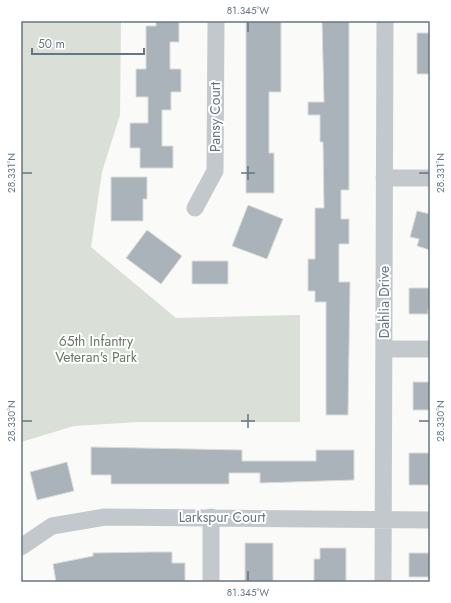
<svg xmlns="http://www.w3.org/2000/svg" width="451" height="603" viewBox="0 0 451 603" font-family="Jost,sans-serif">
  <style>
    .green { fill: #dadfd7 }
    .building { fill: #aab3b9; stroke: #dcdcda }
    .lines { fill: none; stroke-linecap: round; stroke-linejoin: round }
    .street { stroke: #c3c8cc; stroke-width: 17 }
    .ticks { fill: none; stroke: #657683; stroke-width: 1.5 }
    .labels { text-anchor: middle; stroke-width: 4; stroke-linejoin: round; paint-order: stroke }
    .street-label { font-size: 14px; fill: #657683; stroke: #fff }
    .park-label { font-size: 14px; fill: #687a64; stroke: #fff }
    .neatline { fill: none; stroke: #657683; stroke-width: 1.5 }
    .ticks-label { font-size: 10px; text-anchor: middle; fill: #657683 }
  </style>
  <rect width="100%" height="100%" fill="#fafaf8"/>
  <path class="green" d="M 21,21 L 121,21 L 120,115 L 102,172 L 91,247 L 176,318 L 300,315 L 300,422 L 139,422 L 74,426 L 21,442 Z"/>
  <path class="building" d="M 156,21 L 179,21 L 179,42 L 170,42 L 170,69 L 181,69 L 181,92 L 171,92 L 171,110 L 162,110 L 162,146 L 173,146 L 173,168 L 140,168 L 140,148 L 130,148 L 130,123 L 148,123 L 148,97 L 136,97 L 136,69 L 146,69 L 146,26 L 156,26 Z
    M 246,21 L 281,21 L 281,92 L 269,92 L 269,153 L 274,153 L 274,193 L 246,193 Z
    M 322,21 L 349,21 L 349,190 L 341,190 L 341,219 L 349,219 L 349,244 L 339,244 L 339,282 L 350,282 L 348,415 L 326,415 L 326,302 L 315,302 L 315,291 L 308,291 L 308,259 L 315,259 L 315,208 L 324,208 L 323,142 L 320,142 L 320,115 L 308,115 L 308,102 L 324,102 Z
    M 417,33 L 430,33 L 430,74 L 417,74 Z
    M 111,177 L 147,177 L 147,199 L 143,199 L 143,221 L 111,221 Z
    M 248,205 L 283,219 L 267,259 L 232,246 Z
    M 417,211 L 430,214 L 430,250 L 417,246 L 419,239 L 410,237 Z
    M 147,230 L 182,256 L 161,284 L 126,258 Z
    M 192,261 L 228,261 L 228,284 L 192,284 Z
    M 409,288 L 430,288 L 430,309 L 428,309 L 428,314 L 409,314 Z
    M 413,382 L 430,382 L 430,410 L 413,410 Z
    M 91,447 L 242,450 L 242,461 L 316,461 L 316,450 L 354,450 L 354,480 L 260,483 L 260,473 L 229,473 L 229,484 L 111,484 L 111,475 L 91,475 Z
    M 409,453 L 430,453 L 430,485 L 409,485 Z
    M 67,462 L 74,491 L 37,500 L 30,472 Z
    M 245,543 L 273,543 L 273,582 L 245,582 Z
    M 320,548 L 346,548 L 346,582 L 314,582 L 314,559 L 320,559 Z
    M 152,552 L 172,552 L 172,563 L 185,563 L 185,582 L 56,582 L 53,564 L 93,556 L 93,553 Z
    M 409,553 L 430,553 L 430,577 L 409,577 Z"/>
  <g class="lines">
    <path class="street" d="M 384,178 L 430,178
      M 195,208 L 215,171 L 216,21
      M 385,349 L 430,349
      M 21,547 L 52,526 L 105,517 L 430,520
      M 211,582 L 211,517
      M 383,582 L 385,21"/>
  </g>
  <path class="ticks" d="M 248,22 L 248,32M 248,166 L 248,180M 22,173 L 32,173M 241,173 L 255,173M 419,173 L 429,173M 248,414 L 248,428M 22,421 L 32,421M 241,421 L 255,421M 419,421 L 429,421M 248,571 L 248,581"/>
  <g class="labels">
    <g class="street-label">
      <text transform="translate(215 117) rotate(-90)" y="5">Pansy Court</text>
      <text transform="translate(384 302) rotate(-90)" y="5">Dahlia Drive</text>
      <text x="222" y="522">Larkspur Court</text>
    </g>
    <g class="park-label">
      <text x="96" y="346">65th Infantry<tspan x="96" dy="16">Veteran's Park</tspan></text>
    </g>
  </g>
  <rect width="451" height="603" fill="none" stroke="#ffffff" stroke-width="44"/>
  <path d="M32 48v6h112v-6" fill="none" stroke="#657683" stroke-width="2"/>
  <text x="38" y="48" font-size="12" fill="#657683" stroke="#ffffff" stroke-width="3" paint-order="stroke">50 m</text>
  <rect x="22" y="22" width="407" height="559" class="neatline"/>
  <g class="ticks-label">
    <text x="248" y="14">81.345°W</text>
    <text transform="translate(11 173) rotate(-90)" y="4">28.331°N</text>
    <text transform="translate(440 173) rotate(-90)" y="4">28.331°N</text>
    <text transform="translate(11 421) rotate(-90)" y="4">28.330°N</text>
    <text transform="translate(440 421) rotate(-90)" y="4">28.330°N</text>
    <text x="248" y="596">81.345°W</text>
  </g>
</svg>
